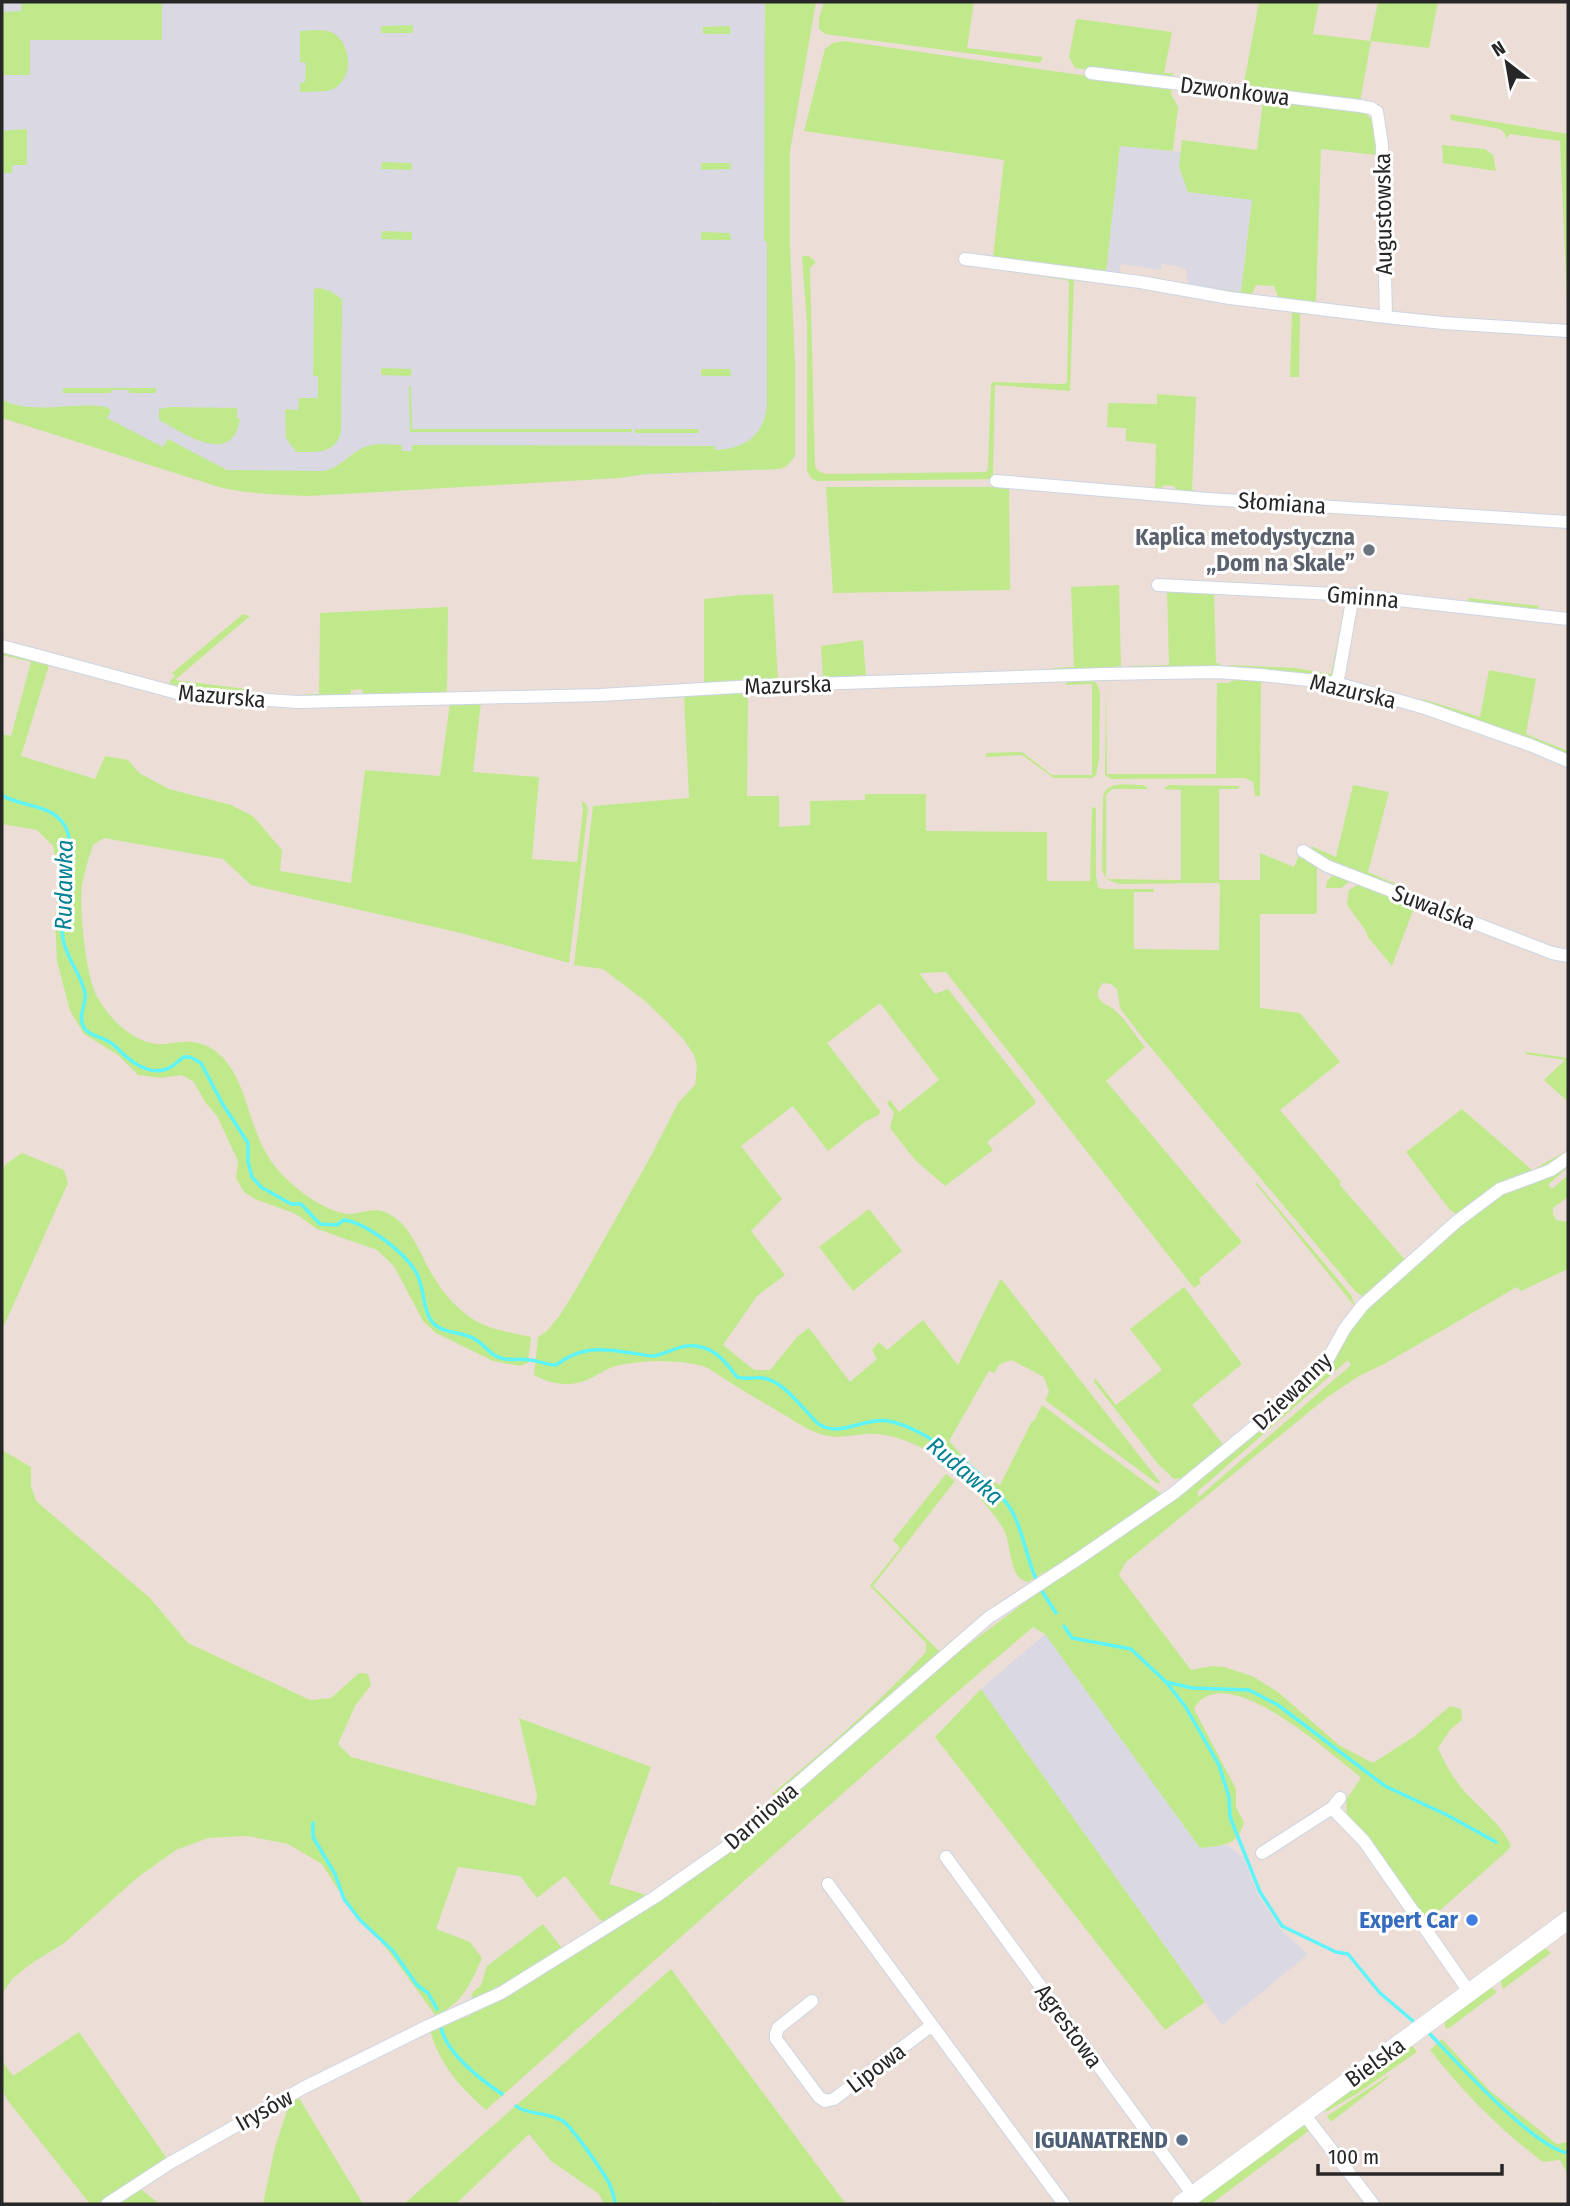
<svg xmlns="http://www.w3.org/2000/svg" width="1570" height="2206" viewBox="0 0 1570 2206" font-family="'Fira Sans Condensed',sans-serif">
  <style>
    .industrial { fill: #d9d8e3 }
    .green { fill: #c0e98c; fill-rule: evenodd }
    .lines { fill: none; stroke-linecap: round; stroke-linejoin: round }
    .stream { stroke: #5df4fa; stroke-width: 3.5 }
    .minor-casing { stroke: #ccd5e2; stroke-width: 14 }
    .secondary-casing { stroke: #ccd5e2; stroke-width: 19 }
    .minor { stroke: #fff; stroke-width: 12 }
    .secondary { stroke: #fff; stroke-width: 18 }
    .worship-dot { fill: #6b7280; stroke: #fff; stroke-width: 2.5 }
    .shop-dot { fill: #3f7fe0; stroke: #fff; stroke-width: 2.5 }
    .service-dot { fill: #5c6f8a; stroke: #fff; stroke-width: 2.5 }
    .labels { text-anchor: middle; stroke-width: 6; stroke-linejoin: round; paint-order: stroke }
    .street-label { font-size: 23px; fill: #272727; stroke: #fff }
    .worship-label { font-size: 23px; font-weight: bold; fill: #5b616d; stroke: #fff; text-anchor: end }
    .shop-label { font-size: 23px; font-weight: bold; fill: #366cbe; stroke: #fff; text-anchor: end }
    .service-label { font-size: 23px; font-weight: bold; fill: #4e5e75; stroke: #fff; text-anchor: end }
    .water-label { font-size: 24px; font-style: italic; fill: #028294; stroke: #fff }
  </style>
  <rect width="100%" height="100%" fill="#ecded6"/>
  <path class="industrial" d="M 2,2 L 816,2 L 790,151 L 790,247 L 795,365 L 795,456 L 792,461 L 780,469 L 282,490 L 2,410 Z
    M 1120,145 L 1180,152 L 1179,167 L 1188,192 L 1252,199 L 1241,292 L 1190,285 L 1186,278 L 1187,270 L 1176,266 L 1162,264 L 1161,270 L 1121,264 L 1119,275 L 1106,273 Z
    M 1045,1634 L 1200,1848 L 1227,1845 L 1243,1857 L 1258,1895 L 1280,1929 L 1308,1954 L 1222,2025 L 981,1689 Z"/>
  <path class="green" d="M 22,2 L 162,2 L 162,40 L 30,40 L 30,75 L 2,75 L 2,12 L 21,11 Z
    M 765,2 L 816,2 L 790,151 L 790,247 L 795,365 L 795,456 L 787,466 L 780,469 L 645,474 L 620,478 L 309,496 C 278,495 248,494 219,487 L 2,418 L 2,399 C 29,416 75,401 106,407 L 111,410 L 107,418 L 163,447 L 168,439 L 227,470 L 324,471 C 342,467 351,451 368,446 C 378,443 391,445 402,445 L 402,451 L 412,451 L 412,445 L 715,446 L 715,450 C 745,449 764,436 767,405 L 767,242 L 764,241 Z
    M 824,2 L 974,2 L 967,48 L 1043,57 L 1040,63 L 825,34 L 819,29 L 819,18 Z
    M 1259,2 L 1319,2 L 1313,34 L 1370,41 L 1378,2 L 1438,2 L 1429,48 L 1371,41 L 1360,102 L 1243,88 Z
    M 1078,19 L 1172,32 L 1164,73 L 1174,73 L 1169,80 L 1075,68 L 1069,57 L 1076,20 Z
    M 413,25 L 413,33 L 381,33 L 381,26 Z
    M 730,26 L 730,34 L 703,34 L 703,27 Z
    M 300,31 C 310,31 323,28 333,33 C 352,44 354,79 333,89 C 323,93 310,91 300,92 L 300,83 L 305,82 L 306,63 L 300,62 Z
    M 844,41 L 1172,88 L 1171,94 L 1178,107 L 1173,151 L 1120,146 L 1106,273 L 993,257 L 1004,160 L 804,131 L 825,49 L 833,43 Z
    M 1249,96 L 1366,113 L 1375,124 L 1377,155 L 1321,149 L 1316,302 L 1278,297 L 1274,286 L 1256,285 L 1252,294 L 1245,296 L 1190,285 L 1241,292 L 1252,200 L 1188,192 L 1179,167 L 1182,140 L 1257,150 L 1263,101 L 1247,98 Z
    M 1450,114 L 1568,134 L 1568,324 L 1560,141 L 1510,134 L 1506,139 L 1505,133 L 1500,129 L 1451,120 Z
    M 27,129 L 27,165 L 13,165 L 12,173 L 2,173 L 2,131 Z
    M 1442,145 L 1485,149 L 1493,155 L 1496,171 L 1443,163 Z
    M 382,162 L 412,163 L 412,170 L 381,169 Z
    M 701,163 L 730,163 L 731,169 L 701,170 Z
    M 382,231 L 412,232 L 412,240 L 381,239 Z
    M 701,232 L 730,233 L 731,240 L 701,240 Z
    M 802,256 L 809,256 L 816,262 L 810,268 L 815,466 L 818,471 L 826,474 L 986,472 L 988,469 L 991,384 L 993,382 L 1064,384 L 1067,382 L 1069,283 L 1067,280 L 960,264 L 960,262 L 1074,278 L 1070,391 L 995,385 L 993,474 L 1011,476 L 1010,479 L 816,481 L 811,478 L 807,471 L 807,324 Z
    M 319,288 L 330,291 L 342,299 L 341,431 C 336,455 316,452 296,452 L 286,438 L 285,409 L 298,410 L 299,398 L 318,398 L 318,376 L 313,376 L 314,289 Z
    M 1292,309 L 1313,312 L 1312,316 L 1311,313 L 1303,312 L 1300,315 L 1299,377 L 1290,377 Z
    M 381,368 L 412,369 L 411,376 L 381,375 Z
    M 701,369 L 730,369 L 731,376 L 701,376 Z
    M 409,386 L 411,386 L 412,429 L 632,429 L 632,432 L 410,432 Z
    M 63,388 L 156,388 L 156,393 L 129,393 L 129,390 L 112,390 L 111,393 L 63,393 Z
    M 1157,394 L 1196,397 L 1192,490 L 1195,490 L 1193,495 L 1178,492 L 1174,486 L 1164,485 L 1159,491 L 1151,490 L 1146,487 L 1155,487 L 1156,444 L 1126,441 L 1126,428 L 1107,427 L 1108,403 L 1157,404 Z
    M 170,407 L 237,408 L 237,418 L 240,419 C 232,468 184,433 159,420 L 159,409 Z
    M 635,429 L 699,429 L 699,433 L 635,433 Z
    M 826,487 L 1009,487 L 1010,590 L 833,593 Z
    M 1119,585 L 1121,666 L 1113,667 L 1112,670 L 1054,671 L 1052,668 L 1074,667 L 1071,587 Z
    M 1167,591 L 1242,595 L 1214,594 L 1216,663 L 1221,664 L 1219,667 L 1134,669 L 1131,666 L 1169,665 Z
    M 773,594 L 778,680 L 704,685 L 704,599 L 741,595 Z
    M 1255,594 L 1345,599 L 1347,602 L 1332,676 L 1328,677 L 1231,668 L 1230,665 L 1295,668 L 1331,674 L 1346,601 L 1254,596 Z
    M 1468,598 L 1539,606 L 1537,610 L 1469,602 Z
    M 448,607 L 447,693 L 363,697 L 362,689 L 351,690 L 351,697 L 306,698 L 306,694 L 319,694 L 320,613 Z
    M 243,614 L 250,616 L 175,680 L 246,689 L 245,696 L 203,693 L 169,686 L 170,681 L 175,676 L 172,673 Z
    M 863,640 L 866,675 L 823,678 L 821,646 Z
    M 2,649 L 118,683 L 49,665 L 21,756 L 95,779 L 105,756 L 128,760 L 139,773 L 169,789 L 231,805 L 253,816 L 282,850 L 280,871 L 351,883 L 365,770 L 440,776 L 450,703 L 481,702 L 473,772 L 539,777 L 532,859 L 577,862 L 583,809 L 581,801 L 586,804 L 588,809 L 569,963 L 461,933 L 251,885 L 223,859 L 104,838 L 93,845 C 89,858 84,872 82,886 C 79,911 86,980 99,1000 C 112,1021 132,1041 157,1044 C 162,1045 167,1043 172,1043 C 191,1040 207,1042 221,1056 C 248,1081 249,1134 274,1165 C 288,1184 324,1212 348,1214 C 360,1214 373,1207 385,1212 C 413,1224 420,1257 435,1279 C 443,1293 458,1309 471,1318 C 489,1330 511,1332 531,1337 L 528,1363 L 520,1366 L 493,1361 L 436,1333 L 423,1321 L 394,1266 L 377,1250 L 317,1229 L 296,1214 L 255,1199 L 244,1192 L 236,1178 L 238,1161 L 217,1116 L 205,1102 L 194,1082 L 182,1075 L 161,1078 L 138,1075 L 118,1055 L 84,1034 L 70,1011 L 57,961 L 55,917 L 59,879 L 53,846 L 37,830 L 2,824 L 2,734 L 11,736 L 31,662 L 2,655 Z
    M 1489,670 L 1536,679 L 1526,734 L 1568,751 L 1568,754 L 1424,702 L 1423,699 L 1480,717 Z
    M 1258,678 L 1261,682 L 1260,796 L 1255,796 L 1253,782 L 1245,778 L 1111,779 L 1105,775 L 1106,684 L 1107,774 L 1216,774 L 1217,683 L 1230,683 L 1230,681 Z
    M 1066,679 L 1092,679 L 1097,684 L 1100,692 L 1099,760 L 1096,775 L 1092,778 L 1054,778 L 1022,755 L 986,757 L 986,753 L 1022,752 L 1052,775 L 1092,775 L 1092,684 L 1066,685 Z
    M 766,690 L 768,692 L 748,693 L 747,796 L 779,796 L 779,827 L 810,825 L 810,801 L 865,800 L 865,794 L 926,794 L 926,831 L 1047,832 L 1047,881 L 1090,881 L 1092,807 L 1096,808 L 1096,877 L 1098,887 L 1103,889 L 1154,889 L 1154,892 L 1134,892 L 1134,949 L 1219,950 L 1220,886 L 1219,883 L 1119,884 L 1106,879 L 1102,870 L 1103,795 C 1109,780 1130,785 1144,785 L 1148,789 L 1112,789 L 1106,795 L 1106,879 L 1181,880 L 1181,790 L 1164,789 L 1168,785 L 1240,786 L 1238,789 L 1219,789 L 1219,880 L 1260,880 L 1260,853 L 1294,867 L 1300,853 L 1317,868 L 1317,912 L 1315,914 L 1260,914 L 1260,1008 L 1300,1013 L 1340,1062 L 1280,1110 L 1341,1182 L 1339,1184 L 1406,1261 L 1366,1298 L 1356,1292 L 1142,1037 L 1120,1008 L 1117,989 L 1111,984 L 1103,983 C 1099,988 1096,993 1099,998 C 1102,1004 1108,1005 1112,1008 C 1125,1018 1135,1035 1145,1047 L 1106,1081 L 1242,1242 L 1199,1279 L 1201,1283 L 1194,1288 L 946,972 L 919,973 L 935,994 L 948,989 L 1035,1100 L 1035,1104 L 987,1142 L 993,1150 L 945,1186 L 915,1160 L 890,1128 L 894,1113 L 887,1103 L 890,1100 L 899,1112 L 939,1080 L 880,1003 L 827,1043 L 880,1111 L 879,1115 L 866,1121 L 828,1151 L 793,1106 L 741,1146 L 782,1199 L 751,1231 L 785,1275 L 757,1296 L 723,1345 L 754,1370 L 770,1370 L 798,1336 L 809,1328 L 850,1382 L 877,1359 L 872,1350 L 879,1342 L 887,1350 L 923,1320 L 958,1365 L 1000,1280 L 1002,1280 L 1160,1482 L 1159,1484 L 1155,1482 L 1045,1400 L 1049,1392 L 1044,1377 L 1012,1360 L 1000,1364 L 994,1373 L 989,1371 L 949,1441 L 978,1474 L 1000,1485 L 1032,1421 L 1034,1421 L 1042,1405 L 1160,1493 L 1161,1497 L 1059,1566 L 1043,1573 L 1028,1582 C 1010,1580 1011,1547 1005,1532 C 997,1515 961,1475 945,1463 C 924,1447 894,1432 866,1434 C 852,1435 838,1439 824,1435 C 808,1431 795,1421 781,1413 C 756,1398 731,1384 708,1368 C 685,1359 639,1360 616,1366 C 606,1369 599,1374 591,1378 C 572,1388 552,1385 534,1375 L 538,1337 L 547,1331 L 560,1315 L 578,1286 L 652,1154 L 678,1103 L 695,1085 L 697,1066 L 694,1055 L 684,1040 L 666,1021 L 645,1001 L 603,969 L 574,965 L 593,806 L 689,798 L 684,697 L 658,699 L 659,696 Z
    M 1353,785 L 1389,792 L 1368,872 L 1424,896 L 1422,897 L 1401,888 L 1392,888 L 1314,853 L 1311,846 L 1336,857 Z
    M 1333,875 L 1338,875 L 1352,880 L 1341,888 L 1326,888 L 1327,881 Z
    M 1361,883 L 1414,908 L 1392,966 L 1367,936 L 1366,931 L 1347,905 L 1349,890 Z
    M 1527,1052 L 1568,1058 L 1568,1102 L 1544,1080 L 1565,1060 L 1525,1054 Z
    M 1462,1109 L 1532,1170 L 1568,1150 L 1568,1153 L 1557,1162 L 1456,1214 L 1449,1209 L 1406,1152 Z
    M 22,1153 L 64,1170 L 68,1183 L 2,1330 L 2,1171 L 6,1164 Z
    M 1568,1162 L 1568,1167 L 1548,1185 L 1552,1189 L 1568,1175 L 1568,1197 L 1553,1208 L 1553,1214 L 1556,1220 L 1568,1222 L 1568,1269 L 1521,1291 L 1517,1287 L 1386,1363 L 1359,1376 L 1326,1398 L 1125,1563 L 1119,1575 L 1191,1670 L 1212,1666 L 1224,1667 L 1252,1676 L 1278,1692 L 1339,1745 L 1373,1763 L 1415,1736 L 1450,1706 L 1461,1709 L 1462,1720 L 1450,1730 L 1438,1748 C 1445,1764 1453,1778 1464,1791 C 1480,1809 1501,1823 1511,1846 L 1507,1851 L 1437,1913 L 1423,1914 L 1416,1908 L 1347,1818 L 1346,1800 L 1361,1778 L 1358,1775 C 1329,1753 1223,1656 1194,1709 L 1236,1789 L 1236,1807 L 1244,1822 C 1237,1847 1224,1845 1200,1848 L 1045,1634 L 1033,1627 L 956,1693 L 486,2110 C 459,2086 441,2066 430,2031 L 454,2020 L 467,2017 L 492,2002 L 747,1837 L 953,1656 L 1267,1422 L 1367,1308 L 1492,1198 ZM 1348,1360 L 1351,1365 L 1199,1497 L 1197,1492 Z
    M 1255,1183 L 1257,1183 L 1351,1295 L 1356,1308 Z
    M 869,1209 L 902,1251 L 853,1291 L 819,1247 Z
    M 1184,1287 L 1242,1364 L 1192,1405 L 1226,1448 L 1186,1478 L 1174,1479 L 1158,1464 L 1094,1382 L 1095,1378 L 1116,1405 L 1162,1370 L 1130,1329 Z
    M 2,1450 L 31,1467 L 31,1486 L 36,1501 L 150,1598 L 188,1643 L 310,1700 L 331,1698 L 359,1673 L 368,1674 L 371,1685 L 355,1706 L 338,1744 L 351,1757 L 535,1806 L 537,1795 L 519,1718 L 651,1767 L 609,1884 L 647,1895 L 604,1922 L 600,1920 L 565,1876 L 537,1898 L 520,1876 L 458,1867 L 436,1929 L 470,1942 L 482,1958 C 471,1983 461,2006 435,2015 L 390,1953 L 344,1899 L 322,1864 L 288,1844 L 248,1836 L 208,1838 L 176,1850 L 138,1877 L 63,1944 L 32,1963 L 13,1978 L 2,1994 Z
    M 946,1474 L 955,1481 L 873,1586 L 939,1651 L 963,1631 L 964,1633 L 775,1796 L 772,1794 C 826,1749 878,1704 926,1652 L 926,1643 L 870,1586 L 900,1548 L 893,1540 Z
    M 981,1689 L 1205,2002 L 1165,2030 L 935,1737 Z
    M 543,1924 L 562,1948 L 475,2002 L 471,1997 L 473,1992 L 481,1985 L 487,1966 Z
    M 1544,1947 L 1551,1953 L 1503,1989 L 1500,1979 Z
    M 671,1969 L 846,2204 L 717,2204 L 715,2201 L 711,2204 L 604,2204 L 599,2194 L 551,2161 L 529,2134 L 456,2204 L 404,2204 Z
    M 1491,1987 L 1497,1992 L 1448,2029 L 1445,2027 L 1445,2019 Z
    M 79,2032 L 170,2163 L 135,2185 L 160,2204 L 90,2204 L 8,2101 L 2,2089 L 2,2061 L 13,2076 Z
    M 1442,2039 L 1489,2090 L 1557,2144 L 1568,2142 L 1568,2175 L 1560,2160 L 1543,2162 C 1497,2127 1466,2095 1430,2050 Z
    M 1411,2044 L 1417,2052 L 1358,2093 L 1326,2112 L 1325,2109 Z
    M 1388,2076 L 1389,2077 L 1331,2122 L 1327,2116 Z
    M 299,2098 L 363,2204 L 263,2204 L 275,2147 L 289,2105 Z
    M 1304,2124 L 1310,2130 L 1211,2204 L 1194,2204 Z"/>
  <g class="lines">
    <path class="stream" d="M 2,795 C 23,809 58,802 68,833 C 73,850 67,869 64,886 C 62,903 60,921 63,939 C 66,958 81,974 85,993 C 87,1006 76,1016 85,1029 C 92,1038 106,1036 116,1047 C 128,1060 148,1076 167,1069 C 173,1067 179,1060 184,1057 L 190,1057 L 201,1063 L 222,1103 L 248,1143 L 248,1162 L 252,1177 L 261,1187 L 291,1204 L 301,1204 L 320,1224 L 337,1225 L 344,1220 C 367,1223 405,1253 416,1272 C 425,1288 422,1310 433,1323 C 441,1332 457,1332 468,1336 C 482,1341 484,1348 494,1355 C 505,1362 518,1358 530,1360 C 539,1361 547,1365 556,1365 C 583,1345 601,1349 632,1353 C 639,1354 647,1356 654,1356 C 671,1353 681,1342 701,1347 C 718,1351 727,1364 737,1377 C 747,1380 754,1377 763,1378 C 782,1381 796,1401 809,1414 C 812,1417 816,1423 820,1425 C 840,1437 866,1417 888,1421 C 924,1426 999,1483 1014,1515 C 1024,1536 1027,1560 1037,1581
      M 1040,1588 L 1056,1613
      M 1064,1626 L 1072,1638 L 1131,1649 L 1166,1682 L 1185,1706 L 1219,1765 L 1229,1797 L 1230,1817 L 1260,1892 L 1282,1926 L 1336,1952 L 1348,1954 L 1380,1993 L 1413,2021
      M 1166,1682 L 1192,1688 L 1249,1690 L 1278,1705 L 1385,1786 L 1447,1815 L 1496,1842
      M 313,1823 L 313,1837 L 335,1874 L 344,1899 L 360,1920 L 393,1951 L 417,1985 L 428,1993 L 437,2009
      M 441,2027 C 445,2052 481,2080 502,2094
      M 1429,2033 C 1454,2059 1535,2149 1568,2153
      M 516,2106 C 527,2115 549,2112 563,2121 C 571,2126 604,2173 609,2183 C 612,2190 615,2197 615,2204"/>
    <g class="minor-casing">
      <path id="minor" d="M 1091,73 L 1360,106 L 1371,108 L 1377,112 L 1382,145 L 1386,317
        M 965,259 L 1140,282 L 1230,298 L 1386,317 L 1443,323 L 1568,331
        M 996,481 L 1208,499 L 1568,522
        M 1158,585 L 1353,595 L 1568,619
        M 2,646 L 181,694 L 298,702 L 600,695 L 754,686 L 1104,674 L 1216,672 L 1261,675 L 1336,683 L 1425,708 L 1530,745 L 1568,761
        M 1336,683 L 1339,674 L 1353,595
        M 1303,851 L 1327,866 L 1552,953 L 1568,956
        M 1332,1808 L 1364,1841 L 1470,1993
        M 1262,1853 L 1332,1808 L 1340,1798
        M 946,1857 L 1193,2195
        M 828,1884 L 1064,2204
        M 812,2001 L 778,2028 L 776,2034 L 776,2039 L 819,2097 L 825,2101 L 834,2099 L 932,2025
        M 1304,2114 L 1373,2204
        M 107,2204 L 170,2163 L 303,2088 L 428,2026 L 501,1993 L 655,1897 L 745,1834 L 789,1791 L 988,1618 L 1078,1559 L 1174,1493 L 1265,1418 L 1325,1364 L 1345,1328 L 1363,1305 L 1456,1222 L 1500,1189 L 1551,1170 L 1568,1158"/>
    </g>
    <g class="secondary-casing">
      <path id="secondary" d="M 1181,2204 L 1568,1920"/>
    </g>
    <use href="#minor" class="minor"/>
    <use href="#secondary" class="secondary"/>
  </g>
  <circle class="worship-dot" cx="1369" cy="550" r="7"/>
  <circle class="shop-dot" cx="1472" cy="1920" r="7"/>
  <circle class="service-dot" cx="1182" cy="2140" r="7"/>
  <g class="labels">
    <g class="street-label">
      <text transform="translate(1235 91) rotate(7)" y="8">Dzwonkowa</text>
      <text transform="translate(1383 214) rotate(-91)" y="8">Augustowska</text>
      <text transform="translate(1282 503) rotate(4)" y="8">Słomiana</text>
      <text transform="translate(1363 597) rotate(5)" y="8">Gminna</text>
      <text transform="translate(788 685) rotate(-2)" y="8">Mazurska</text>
      <text transform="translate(1353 691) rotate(13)" y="8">Mazurska</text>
      <text transform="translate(222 696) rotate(5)" y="8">Mazurska</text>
      <text transform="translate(1434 907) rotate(21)" y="8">Suwalska</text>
      <text transform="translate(1292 1391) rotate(-44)" y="8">Dziewanny</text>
      <text transform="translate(761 1816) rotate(-41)" y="8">Darniowa</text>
      <text transform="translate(1069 2026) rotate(54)" y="8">Agrestowa</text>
      <text transform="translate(1375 2062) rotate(-36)" y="8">Bielska</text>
      <text transform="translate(876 2068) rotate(-37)" y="8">Lipowa</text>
      <text transform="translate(264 2110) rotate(-29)" y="8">Irysów</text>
    </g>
    <g class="worship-label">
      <text x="1355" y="545">Kaplica metodystyczna<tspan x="1355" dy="26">„Dom na Skale”</tspan></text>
    </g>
    <g class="shop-label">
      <text x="1458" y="1928">Expert Car</text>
    </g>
    <g class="service-label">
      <text x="1168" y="2148">IGUANATREND</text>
    </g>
    <g class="water-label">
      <text transform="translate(64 885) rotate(-89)" y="8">Rudawka</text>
      <text transform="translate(965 1471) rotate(40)" y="8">Rudawka</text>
    </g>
  </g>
  <rect width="1570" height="2206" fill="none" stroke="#272727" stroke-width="7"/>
  <g transform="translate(1507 63) rotate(329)" stroke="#ffffff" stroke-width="5" paint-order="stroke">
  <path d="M0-5L12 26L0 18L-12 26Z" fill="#272727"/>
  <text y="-10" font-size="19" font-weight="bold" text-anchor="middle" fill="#272727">N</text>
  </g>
  <path d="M1318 2164v10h184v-10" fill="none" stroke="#272727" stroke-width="3.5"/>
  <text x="1328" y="2164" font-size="21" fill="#272727" stroke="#ffffff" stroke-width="5" paint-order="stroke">100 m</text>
</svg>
